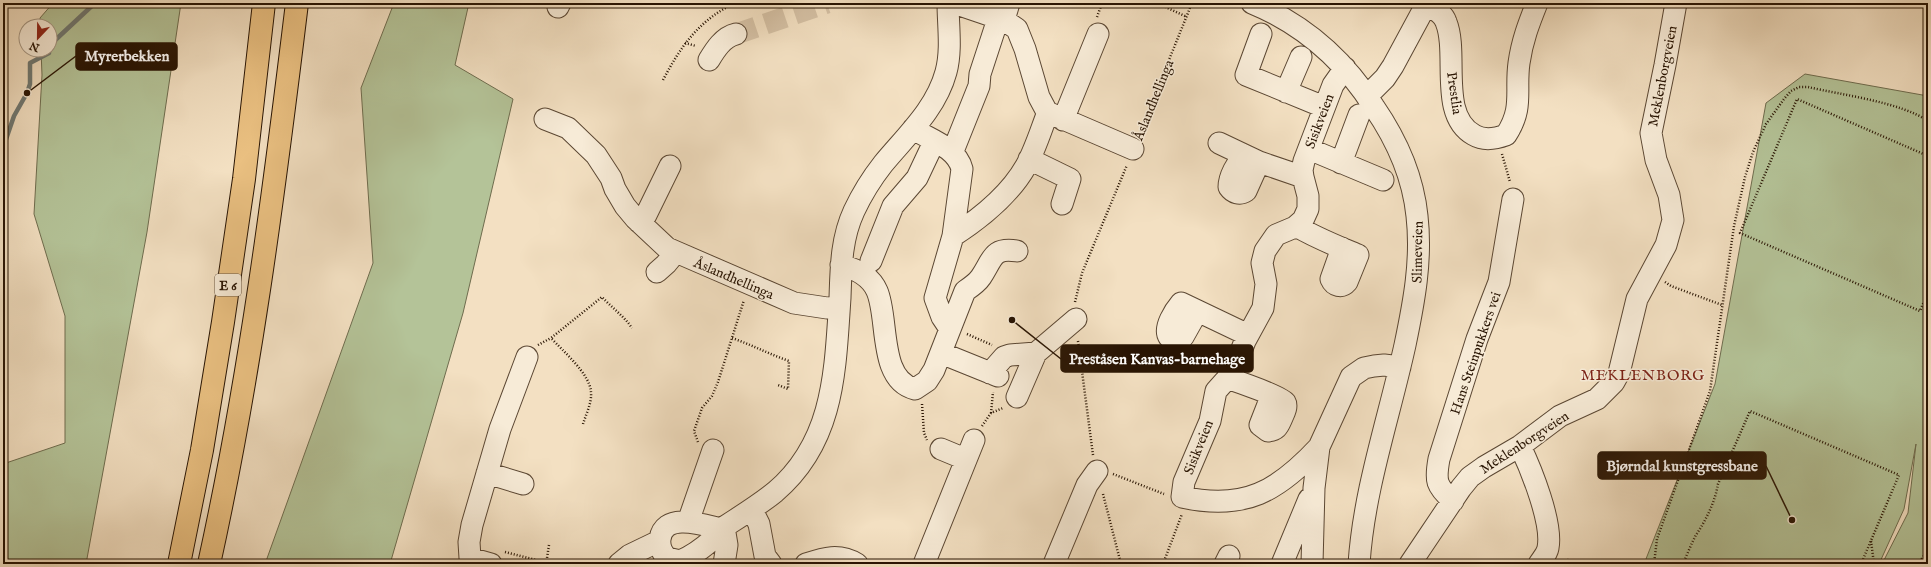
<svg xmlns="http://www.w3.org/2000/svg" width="1931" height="567" viewBox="0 0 1931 567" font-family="'IM FELL English',serif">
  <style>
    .green { fill: #b4c398; stroke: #6e6c4e }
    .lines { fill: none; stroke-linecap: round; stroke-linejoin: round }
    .stream { stroke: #6f7872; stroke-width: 4.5 }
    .minor-tunnel { stroke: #d5c1a5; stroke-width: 21; stroke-dasharray: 21 10; stroke-linecap: butt }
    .minor-casing { stroke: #5b4733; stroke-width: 23 }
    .highway-casing { stroke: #281403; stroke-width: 24 }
    .path { stroke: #281403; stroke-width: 2.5; stroke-dasharray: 1 2; stroke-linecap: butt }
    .minor { stroke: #f7ebd7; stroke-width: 21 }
    .highway { stroke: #eac081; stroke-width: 22 }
    .labels { text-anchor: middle; stroke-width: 3; stroke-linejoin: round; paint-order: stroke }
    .shield { fill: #f7ebd7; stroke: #665443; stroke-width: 1 }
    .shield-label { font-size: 13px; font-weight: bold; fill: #281403 }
    .street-label { font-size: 14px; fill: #281403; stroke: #f7ebd7 }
    .neighbourhood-label { font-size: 15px; letter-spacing: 1px; fill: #7a1f14; stroke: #f7ebd7 }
    .leader { fill: none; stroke: #281403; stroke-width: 1.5 }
    .callout-dot { fill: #281403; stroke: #f7ebd7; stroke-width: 1.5 }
    .callout { fill: #281403; stroke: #281403; stroke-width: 1.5 }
    .callout-label { font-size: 15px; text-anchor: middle; font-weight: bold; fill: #fff }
  </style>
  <rect width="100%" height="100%" fill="#f3e0c2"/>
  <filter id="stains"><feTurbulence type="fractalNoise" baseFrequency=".005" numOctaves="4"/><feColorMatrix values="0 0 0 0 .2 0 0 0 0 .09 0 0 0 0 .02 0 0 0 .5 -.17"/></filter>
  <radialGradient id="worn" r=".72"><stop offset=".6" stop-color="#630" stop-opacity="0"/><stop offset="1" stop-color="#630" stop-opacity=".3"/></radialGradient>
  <path class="green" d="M 53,3 L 181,3 L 147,232 L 86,564 L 3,564 L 3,464 L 65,443 L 65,316 L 34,214 L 42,75 L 41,50 L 50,50 L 50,26 L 40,26 L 40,18 Z
    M 394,3 L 469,3 L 455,65 L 513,99 L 463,313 L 390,564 L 265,564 L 373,263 L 361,88 Z
    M 1805,74 L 1928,96 L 1928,564 L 1882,564 L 1908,513 L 1916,444 L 1904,509 L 1879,564 L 1644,564 L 1715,384 L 1766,103 Z"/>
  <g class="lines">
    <path class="stream" d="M 50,47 L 51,44 L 95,3
      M 3,148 L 14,116 L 27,93 L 30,84 L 30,63 L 49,53 L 49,50"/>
    <path class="minor-tunnel" d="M 736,34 L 827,3"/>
    <g class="minor-casing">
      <path id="minor" d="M 954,3 L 1004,20 L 1017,29 L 1025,49 L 1039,97 L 1047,112 L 1133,149
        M 1252,3 C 1303,24 1344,60 1374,107 C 1396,139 1413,176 1417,216 C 1422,260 1414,302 1405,345 C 1389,418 1364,489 1359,564
        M 1426,4 C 1434,9 1443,13 1446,22 C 1459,54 1438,115 1474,135 C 1484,141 1495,139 1506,135 C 1524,108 1515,91 1519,63 C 1522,41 1529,23 1537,3
        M 558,7 L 560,3
        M 1004,20 L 1009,3
        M 1261,34 L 1246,75 L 1324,107
        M 709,60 C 715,50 723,37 736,34
        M 1286,92 L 1301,57
        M 1367,96 L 1385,78 L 1393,66 L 1427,3
        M 545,119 L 568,128 L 596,155 L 611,178 L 615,189 L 625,206 L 635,218 L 667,248 L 794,303 L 827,308 L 839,307
        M 1063,120 L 1098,34
        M 913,129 C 931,140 957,148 962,169 L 953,236 L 935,298 L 942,317 L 950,329
        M 1219,143 L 1259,162 L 1303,177 L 1308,196 L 1308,209 L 1303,220 L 1295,227 L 1276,235 L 1265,251 L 1262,263 L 1266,284 L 1263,308 L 1245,341 L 1233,372 L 1216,391 L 1210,421 L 1184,482 L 1182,497 C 1245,511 1278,491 1319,447
        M 1309,149 L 1383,180
        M 953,151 L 979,86 L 980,74 L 998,19
        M 1244,155 C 1237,163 1229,176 1229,187 C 1233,193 1240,195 1246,191 L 1259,162
        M 1029,159 L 1070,179 L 1062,204
        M 1341,163 L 1359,115
        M 1303,177 L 1302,170 L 1304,161 L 1333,85 L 1345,68
        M 639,222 L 646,215 L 670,166
        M 1296,226 C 1316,238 1337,246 1358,255 L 1347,282 C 1342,288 1334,286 1331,279 L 1342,248
        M 953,236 C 981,218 1009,196 1026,166 C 1035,150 1041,130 1048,112
        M 871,261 L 893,206 L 917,178 L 934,142
        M 841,265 C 856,269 871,277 877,291 C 889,318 878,380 915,389 L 927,381 L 934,370 L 965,291 C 971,287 977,283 981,277 C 993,259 992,247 1017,251
        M 657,272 L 666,264 L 675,253
        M 1197,312 L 1183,337 L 1175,340 L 1169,337 C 1163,328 1175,310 1181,303 L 1248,335
        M 941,353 L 998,376
        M 990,373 L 1004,357 L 1010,355 L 1036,353 L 1076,319
        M 1227,378 C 1236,381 1282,397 1285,402 C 1288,407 1283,415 1281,420 C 1278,427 1276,430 1268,431 L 1260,425 L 1269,402 L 1270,394
        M 1017,397 L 1036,353
        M 1520,446 C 1531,469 1553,523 1548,548 C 1547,554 1542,559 1539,564
        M 941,449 L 965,459
        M 487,473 L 523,484
        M 1453,501 C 1436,486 1435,481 1439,459 L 1477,339 L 1499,282 L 1513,199
        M 752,510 L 759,524 L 765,556 L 771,564
        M 688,522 L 713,450
        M 721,529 C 704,525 664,511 660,539 C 659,547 662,553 667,558 L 680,561 C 692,556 703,548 713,539 C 717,535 719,530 724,527 C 741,516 759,505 775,492 C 835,441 835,370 840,298 C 841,268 841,239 854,211 C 862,194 872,178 883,164 C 907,135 936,109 946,72 C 952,50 948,25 948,3
        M 491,564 L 470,558 L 469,542 L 472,525 L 500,429 L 527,357
        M 619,564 L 630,555 L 659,541
        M 724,564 L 727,545 L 724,527
        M 806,564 C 824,558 839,553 857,564
        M 924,564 L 974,440
        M 1054,564 L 1087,485 L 1097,471
        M 1225,564 L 1229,556
        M 1282,564 L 1309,499
        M 1312,564 L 1314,488 L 1319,447 L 1351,377 L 1364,368 L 1374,366 L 1384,365 L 1400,367
        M 1410,564 L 1461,488 L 1470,477 L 1484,467 L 1520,446 L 1560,416 L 1597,399 L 1614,382 L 1619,373 L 1637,299 L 1666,245 L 1673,220 L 1669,195 L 1656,160 L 1651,133 L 1665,65 L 1676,3"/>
    </g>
    <g class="highway-casing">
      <path id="highway" d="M 179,564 L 202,450 L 223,322 L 244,179 L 264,3
        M 209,564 C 250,378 274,192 297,3"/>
    </g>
    <path class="path" d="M 1157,3 L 1187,17
      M 1097,17 L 1102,3
      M 685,43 L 696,46
      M 663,80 C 681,46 699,20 735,3
      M 1139,134 L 1192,3
      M 1502,154 L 1510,182
      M 1928,156 L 1797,99 L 1740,233 L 1920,311 L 1928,292
      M 1665,282 L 1671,286 L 1722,305
      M 1075,302 L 1082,273 L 1127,165
      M 967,334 L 992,345
      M 732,338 C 752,345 769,354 789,361 L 788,389 L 778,385
      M 1078,341 L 1093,455
      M 538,345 L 551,338
      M 922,404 L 924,433 L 927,440
      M 991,413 L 993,392
      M 583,424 C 586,414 592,403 591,392 C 590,374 563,351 551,338 L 602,297 C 612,308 624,316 632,328
      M 982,426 L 991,413 L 1003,408
      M 698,442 L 694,431 L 702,408 L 712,396 L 718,382 L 744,300
      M 1113,474 L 1164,494
      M 1103,494 L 1121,564
      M 1871,541 L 1874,564
      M 549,545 L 547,558 L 550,563
      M 505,552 L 551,564
      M 1562,562 L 1568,560 L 1574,564
      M 1163,564 L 1182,514
      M 1654,564 L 1657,539 L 1710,391 L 1734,226 L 1745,177 L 1753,152 L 1766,124 L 1784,99 L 1791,91 L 1799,87 L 1808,87 C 1842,95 1900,102 1928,121
      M 1683,564 C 1687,555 1691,544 1696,535 C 1706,520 1715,502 1718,484 L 1750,411 L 1899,475 L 1861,564
      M 1918,564 L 1928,550"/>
    <use href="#minor" class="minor"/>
    <use href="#highway" class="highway"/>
  </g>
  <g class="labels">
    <rect class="shield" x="215" y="274" width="26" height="22" rx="3"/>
    <g class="shield-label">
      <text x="228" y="290">E 6</text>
    </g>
    <g class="street-label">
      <text transform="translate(1662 76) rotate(-79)" y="5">Meklenborgveien</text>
      <text transform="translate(1455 93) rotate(82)" y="5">Prestlia</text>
      <text transform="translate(1153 100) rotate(-68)" y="5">Åslandhellinga</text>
      <text transform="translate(1319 121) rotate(-69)" y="5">Sisikveien</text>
      <text transform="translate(1417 252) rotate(-89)" y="5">Slimeveien</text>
      <text transform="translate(734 278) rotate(23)" y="5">Åslandhellinga</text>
      <text transform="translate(1475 353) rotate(-71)" y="5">Hans Steinpukkers vei</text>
      <text transform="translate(1524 442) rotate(-33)" y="5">Meklenborgveien</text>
      <text transform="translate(1198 447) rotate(-68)" y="5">Sisikveien</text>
    </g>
    <g class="neighbourhood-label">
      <text x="1643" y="380">MEKLENBORG</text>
    </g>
  </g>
  <path class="leader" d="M27 93L76 56M1012 320L1061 359M1792 520L1766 466"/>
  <g class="callout-dot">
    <circle cx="27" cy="93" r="4"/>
    <circle cx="1012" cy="320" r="4"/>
    <circle cx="1792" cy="520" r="4"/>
  </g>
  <g class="callout">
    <rect x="76" y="43" width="101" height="27" rx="4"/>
    <rect x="1061" y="345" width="192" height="27" rx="4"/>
    <rect x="1598" y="452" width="168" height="27" rx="4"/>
  </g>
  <g class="callout-label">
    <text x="127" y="61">Myrerbekken</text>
    <text x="1157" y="364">Preståsen Kanvas-barnehage</text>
    <text x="1682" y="471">Bjørndal kunstgressbane</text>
  </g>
  <rect width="1931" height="567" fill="none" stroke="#f3e0c2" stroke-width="16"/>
  <rect x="4" y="4" width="1923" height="559" fill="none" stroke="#281403" stroke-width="2"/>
  <rect x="8" y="8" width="1915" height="551" fill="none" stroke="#281403"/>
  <g transform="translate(38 38) rotate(202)"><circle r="19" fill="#f7ebd7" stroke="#a49582"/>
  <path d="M0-3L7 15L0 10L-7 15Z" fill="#8f2418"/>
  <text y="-6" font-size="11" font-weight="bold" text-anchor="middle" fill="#281403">N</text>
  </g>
  <rect width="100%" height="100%" filter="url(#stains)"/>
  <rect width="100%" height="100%" fill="url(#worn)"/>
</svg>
